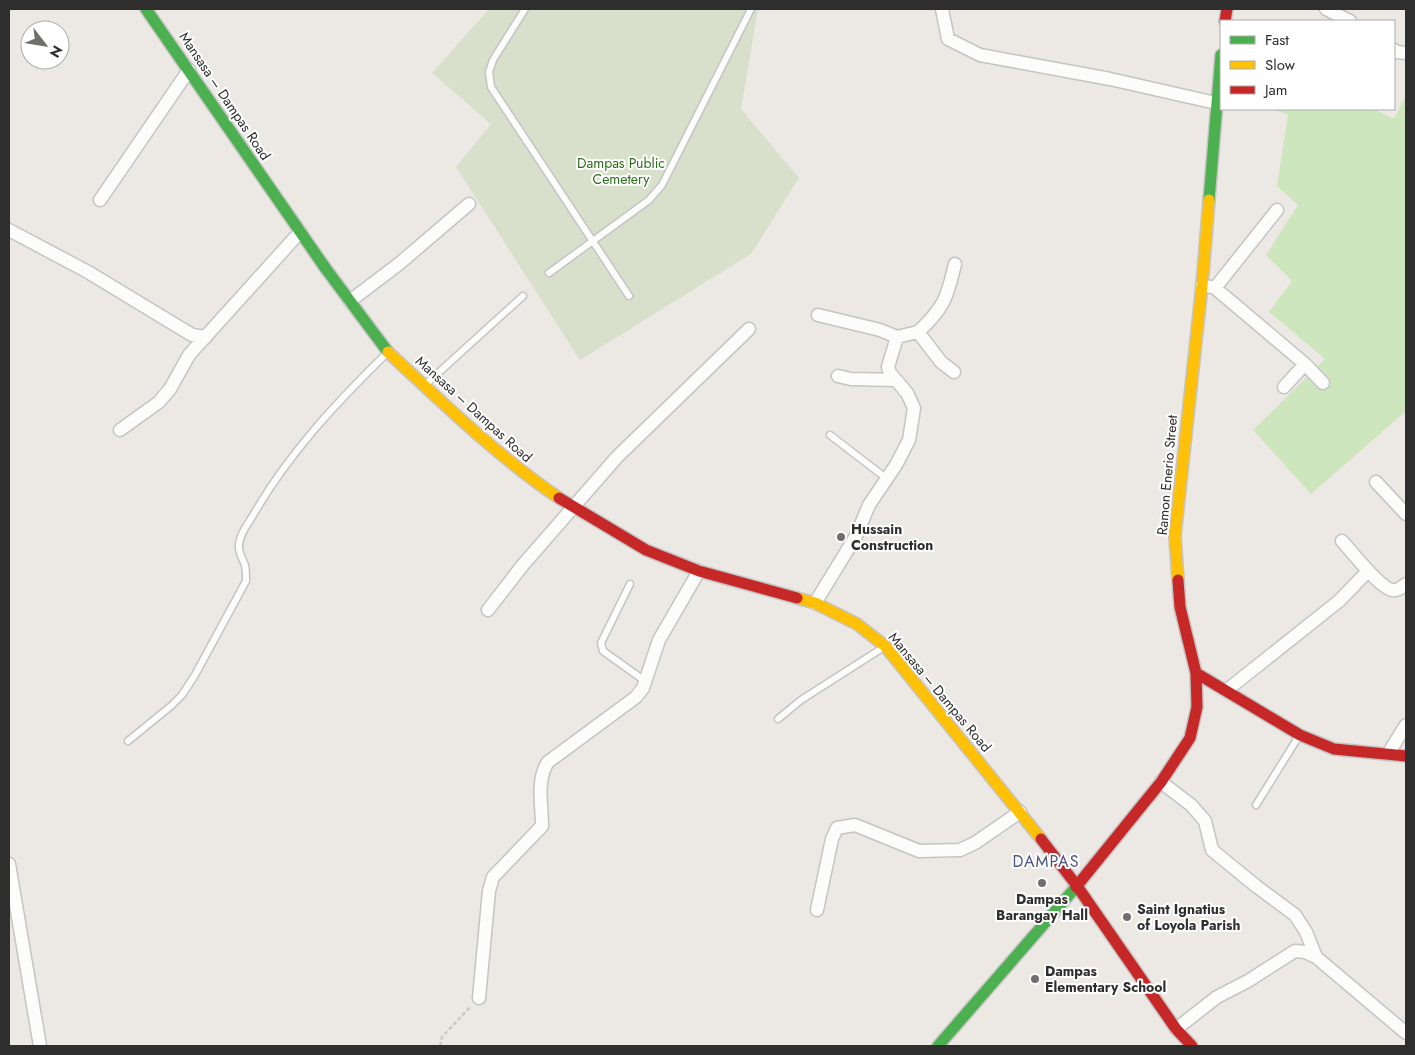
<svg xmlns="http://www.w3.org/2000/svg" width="1415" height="1055" viewBox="0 0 1415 1055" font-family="Jost,sans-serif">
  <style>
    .green { fill: #cee6be }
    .cemetery { fill: #d8e0cc }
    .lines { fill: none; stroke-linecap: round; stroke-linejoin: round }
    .lane-casing { stroke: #c5c4c5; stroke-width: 9 }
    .street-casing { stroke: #c5c4c5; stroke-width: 15 }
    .fast-casing { stroke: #c5c4c5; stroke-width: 14 }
    .slow-casing { stroke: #c5c4c5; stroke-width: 14 }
    .jam-casing { stroke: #c5c4c5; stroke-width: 14 }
    .path { stroke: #c9c9c8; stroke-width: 2.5; stroke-dasharray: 4 2.5; stroke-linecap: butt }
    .lane { stroke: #fcfcfb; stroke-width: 6 }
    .street { stroke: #fcfcfb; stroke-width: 12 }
    .fast { stroke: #4caf50; stroke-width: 11 }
    .slow { stroke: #ffc107; stroke-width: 11 }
    .jam { stroke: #c62828; stroke-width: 11 }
    .poi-dot { fill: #706f6e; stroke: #fff; stroke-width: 2 }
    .labels { text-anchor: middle; stroke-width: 4; stroke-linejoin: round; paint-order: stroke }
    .street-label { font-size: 14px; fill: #2e2e2e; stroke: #fff }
    .park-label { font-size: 14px; fill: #2c6e1b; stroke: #fff }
    .poi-label { font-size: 14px; font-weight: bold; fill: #2e2e2e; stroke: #fff; text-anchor: start }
    .quarter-label { font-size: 16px; letter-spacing: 1px; fill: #4d5680; stroke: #fff }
  </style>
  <rect width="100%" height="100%" fill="#ece8e4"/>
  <path class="green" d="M 1406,95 L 1406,411 L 1311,494 L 1253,430 L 1325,359 L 1269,312 L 1292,281 L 1266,255 L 1298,205 L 1277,186 L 1288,115 L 1273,109 L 1374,109 L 1394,119 Z"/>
  <path class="cemetery" d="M 489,9 L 758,9 L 741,109 L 799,178 L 751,254 L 580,360 L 456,167 L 491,124 L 432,73 Z"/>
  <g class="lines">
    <g class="lane-casing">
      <path id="lane" d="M 525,9 L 493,60 L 489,72 L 491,87 L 629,296
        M 549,273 L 649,200 L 662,185 L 751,9
        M 426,384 L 523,296
        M 830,435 L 886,478
        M 630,584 L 601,643 L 603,651 L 645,681
        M 778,719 L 801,700 L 884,647
        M 128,741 L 171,706 L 182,695 L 195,675 L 246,581 C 246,575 246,570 245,565 C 243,560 239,553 239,548 C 238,537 247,525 252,517 C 288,454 336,403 387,353
        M 1256,805 L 1299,736"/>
    </g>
    <g class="street-casing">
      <path id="street" d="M 942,9 L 948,39 L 980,55 L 1110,79 L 1216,103
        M 1326,9 L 1350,21
        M 1394,50 L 1397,52 L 1406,53
        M 100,200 L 189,70
        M 9,230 L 88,272 L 192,335 L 206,337
        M 1202,285 L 1215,288 L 1305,364 L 1323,383
        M 1215,288 L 1277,210
        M 350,301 L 400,263 L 469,204
        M 818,315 L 880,330 L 897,337 L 918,332
        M 954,372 L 941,362 L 918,332 C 944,308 947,298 955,264
        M 838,376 L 851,379 L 896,380
        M 1284,387 L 1305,364
        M 120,430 L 159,402 L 170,389 L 189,355 L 300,232
        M 1376,482 L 1406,514
        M 1342,541 C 1352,552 1380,588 1392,590 C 1398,591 1402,587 1406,584
        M 815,603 L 856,536 L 869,505 L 896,465 L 909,440 L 914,408 L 907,393 L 890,373 L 888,367 L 897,337
        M 488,610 L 522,566 L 617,457 L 749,329
        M 1227,690 L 1339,601 L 1368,571
        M 1388,754 L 1406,725
        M 1161,782 L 1191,805 L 1205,821 L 1212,850 L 1256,886 L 1295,915 L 1306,932 L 1316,957
        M 9,864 L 40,1046
        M 817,910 L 832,839 L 837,828 L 855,825 L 919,851 L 960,850 L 975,843 L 1020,812
        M 479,998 L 489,891 L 493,877 L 542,826 C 542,805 536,780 548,762 L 636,697 L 643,688 L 659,640 L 699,571
        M 1176,1029 L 1217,997 L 1248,981 L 1295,951 L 1305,952 L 1316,957 L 1406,1033"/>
    </g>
    <g class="fast-casing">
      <path id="fast" d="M 146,9 L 326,269 L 388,352
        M 1209,200 L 1221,55
        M 938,1046 L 1076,887"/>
    </g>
    <g class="slow-casing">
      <path id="slow" d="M 388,352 C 443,403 497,456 559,498
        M 1178,580 L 1175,536 L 1202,285 L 1209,200
        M 797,598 L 815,603 L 857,624 L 885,646 L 1041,839"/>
    </g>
    <g class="jam-casing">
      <path id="jam" d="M 1225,21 L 1227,9
        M 559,498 L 646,550 L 699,571 L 797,598
        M 1196,673 L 1300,735 L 1334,749 L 1406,756
        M 1041,839 L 1077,886 L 1176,1029 L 1192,1046
        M 1076,887 L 1161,782 L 1190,738 L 1197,707 L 1196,673 L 1180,607 L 1178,580"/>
    </g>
    <path class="path" d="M 440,1046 L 442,1037 L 471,1006"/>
    <use href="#lane" class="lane"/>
    <use href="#street" class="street"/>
    <use href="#fast" class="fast"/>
    <use href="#slow" class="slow"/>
    <use href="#jam" class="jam"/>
  </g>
  <g class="poi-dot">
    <circle cx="841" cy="537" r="5"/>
    <circle cx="1042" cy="883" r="5"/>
    <circle cx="1127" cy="917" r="5"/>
    <circle cx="1035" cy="979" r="5"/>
  </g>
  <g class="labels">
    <g class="street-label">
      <text transform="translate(225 96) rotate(56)" y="5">Mansasa – Dampas Road</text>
      <text transform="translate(474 409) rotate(42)" y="5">Mansasa – Dampas Road</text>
      <text transform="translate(1167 475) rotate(-85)" y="5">Ramon Enerio Street</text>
      <text transform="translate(940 692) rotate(50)" y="5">Mansasa – Dampas Road</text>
    </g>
    <g class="park-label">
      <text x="621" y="168">Dampas Public<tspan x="621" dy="16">Cemetery</tspan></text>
    </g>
    <g class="poi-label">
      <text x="851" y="534">Hussain<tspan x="851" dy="16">Construction</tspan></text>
      <text x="1042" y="904" text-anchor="middle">Dampas<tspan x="1042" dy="16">Barangay Hall</tspan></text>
      <text x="1137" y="914">Saint Ignatius<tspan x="1137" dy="16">of Loyola Parish</tspan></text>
      <text x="1045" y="976">Dampas<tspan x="1045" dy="16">Elementary School</tspan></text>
    </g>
    <g class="quarter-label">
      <text x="1046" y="867">DAMPAS</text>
    </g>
  </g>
  <rect width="1415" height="1055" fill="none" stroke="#2e2e2e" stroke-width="20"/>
  <rect x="1220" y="20" width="175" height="90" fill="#ffffff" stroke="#ababab"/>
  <rect x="1230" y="36" width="25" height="8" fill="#4caf50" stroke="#ababab"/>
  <text x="1265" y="45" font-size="15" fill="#2e2e2e">Fast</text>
  <rect x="1230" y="61" width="25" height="8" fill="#ffc107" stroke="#ababab"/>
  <text x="1265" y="70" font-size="15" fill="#2e2e2e">Slow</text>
  <rect x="1230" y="86" width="25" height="8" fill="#c62828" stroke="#ababab"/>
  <text x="1265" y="95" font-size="15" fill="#2e2e2e">Jam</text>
  <g transform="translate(45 45) rotate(121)"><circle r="24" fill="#ffffff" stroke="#ababab"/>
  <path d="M0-4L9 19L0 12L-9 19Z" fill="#706f6e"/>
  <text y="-8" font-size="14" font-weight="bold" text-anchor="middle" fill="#2e2e2e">N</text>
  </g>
</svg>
